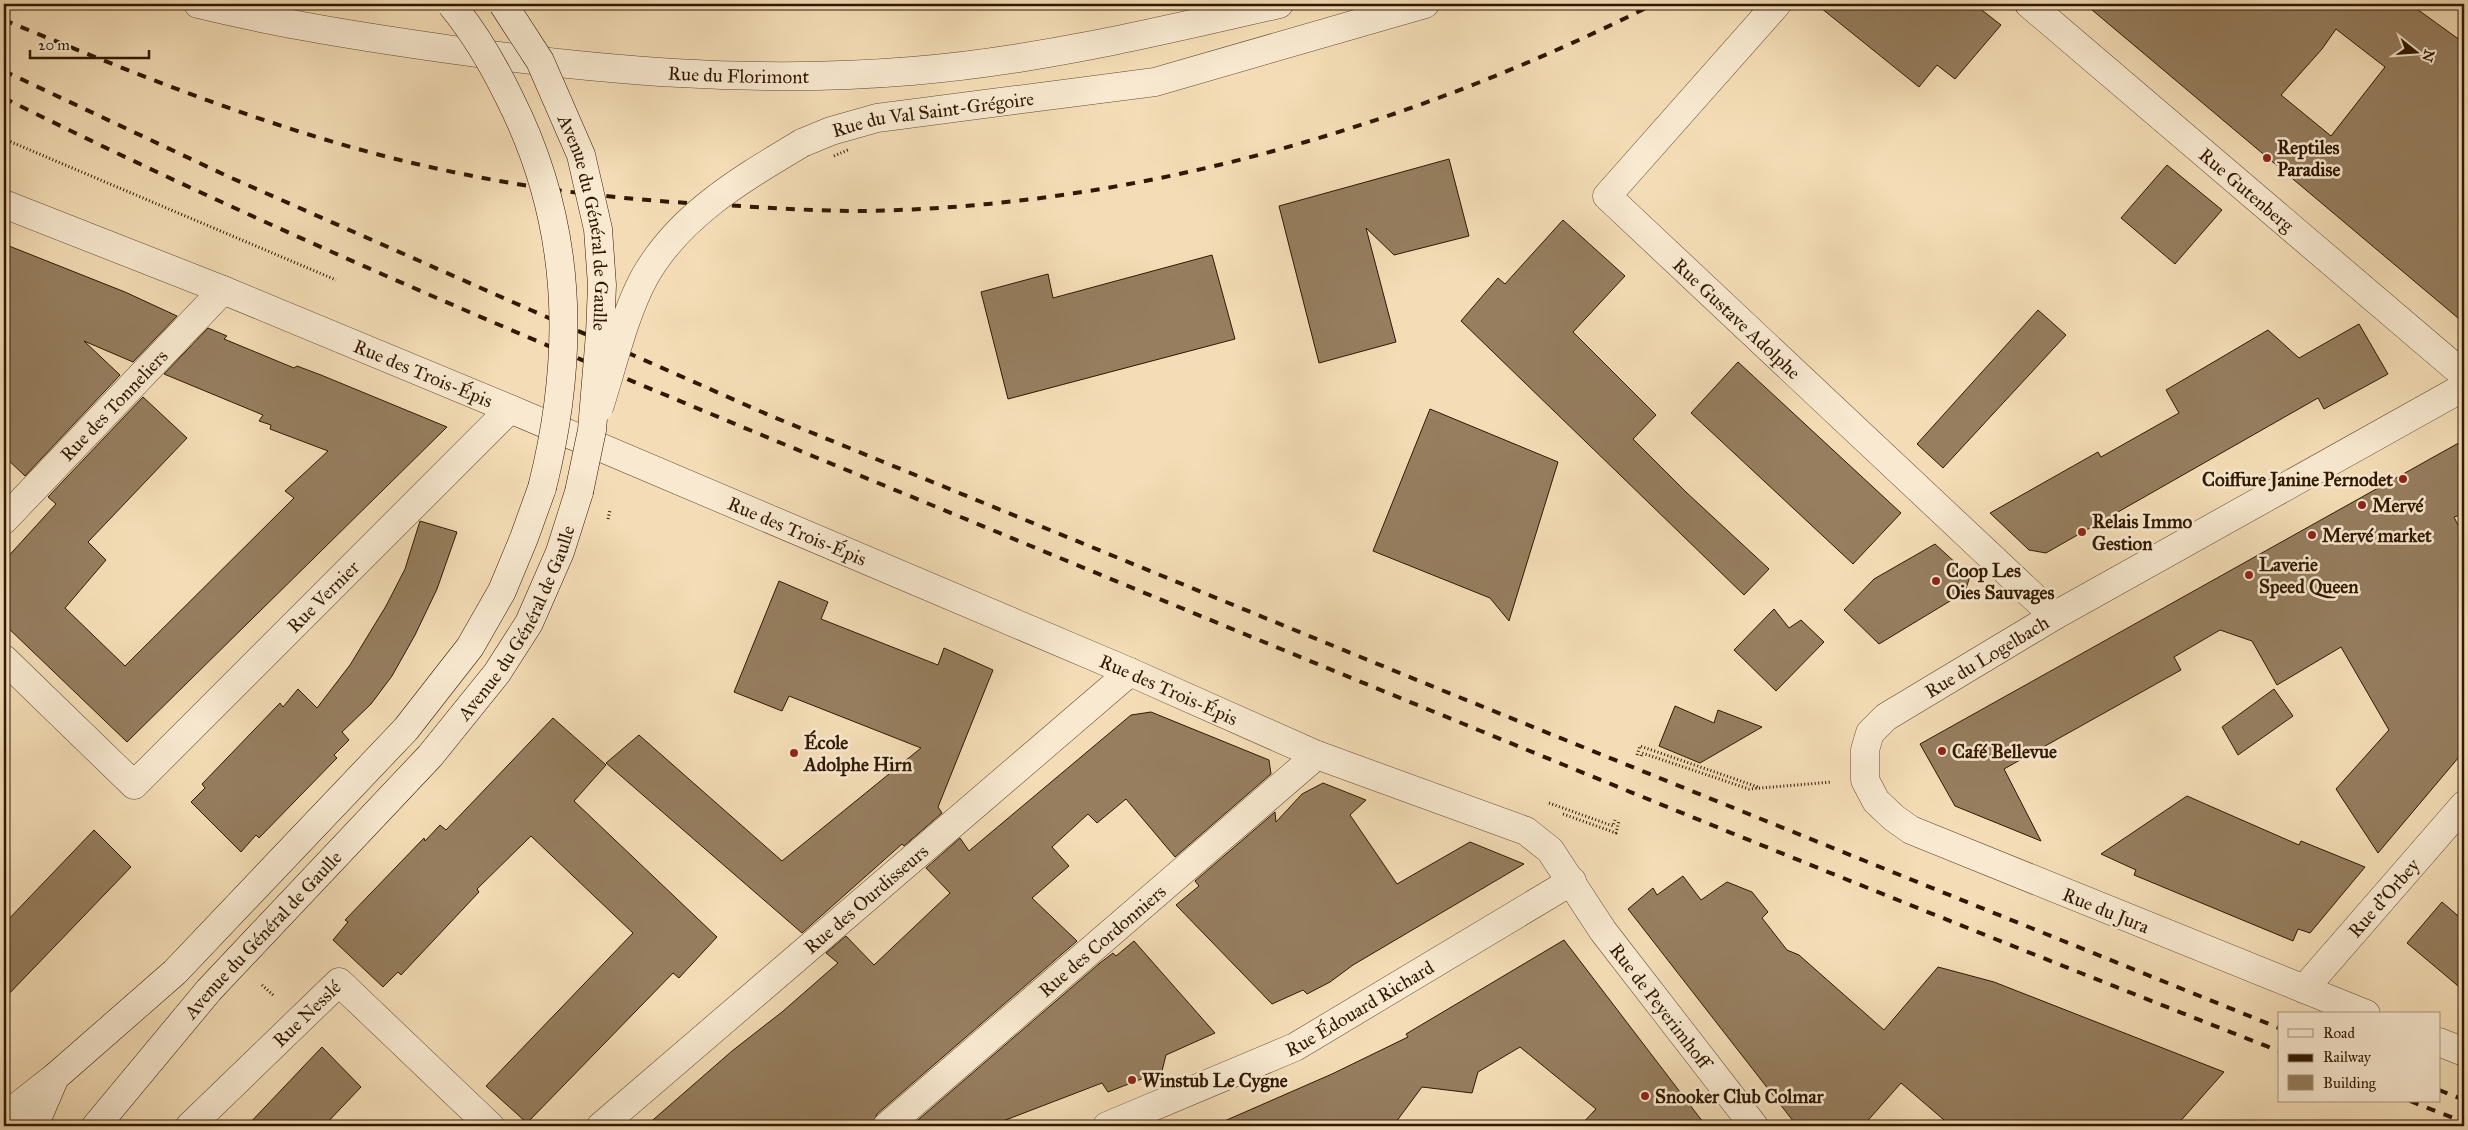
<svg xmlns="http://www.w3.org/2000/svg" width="2468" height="1130" viewBox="0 0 2468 1130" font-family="'IM FELL Great Primer',serif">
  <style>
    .building { fill: #967e5f; stroke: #301800; fill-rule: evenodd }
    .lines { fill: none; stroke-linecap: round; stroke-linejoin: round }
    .minor-casing { stroke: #61492e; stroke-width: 29 }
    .tertiary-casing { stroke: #61492e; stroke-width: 29 }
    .secondary-casing { stroke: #301800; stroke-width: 29 }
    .path { stroke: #301800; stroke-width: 3; stroke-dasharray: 1 2.5; stroke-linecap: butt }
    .minor { stroke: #f8e9d0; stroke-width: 28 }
    .tertiary { stroke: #f8e9d0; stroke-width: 28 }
    .secondary { stroke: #f8e9d0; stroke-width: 28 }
    .rail { stroke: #301800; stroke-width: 4; stroke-dasharray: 9 9; stroke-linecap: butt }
    .tertiary-bridge-casing { stroke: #61492e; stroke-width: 29; stroke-linecap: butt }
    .secondary-bridge-casing { stroke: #301800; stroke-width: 29; stroke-linecap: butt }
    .path-bridge { stroke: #301800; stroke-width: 3; stroke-dasharray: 1 2.5; stroke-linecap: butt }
    .tertiary-bridge { stroke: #f8e9d0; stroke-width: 28 }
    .secondary-bridge { stroke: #f8e9d0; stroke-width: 28 }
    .poi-dot { fill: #8f2418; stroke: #f8e9d0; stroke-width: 2 }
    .labels { text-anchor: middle; stroke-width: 5; stroke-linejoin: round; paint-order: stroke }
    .street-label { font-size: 19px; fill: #301800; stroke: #f8e9d0 }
    .poi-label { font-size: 19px; font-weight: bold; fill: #301800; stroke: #f8e9d0; text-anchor: start }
  </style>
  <rect width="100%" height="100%" fill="#f4ddb6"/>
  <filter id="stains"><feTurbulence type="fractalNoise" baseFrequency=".004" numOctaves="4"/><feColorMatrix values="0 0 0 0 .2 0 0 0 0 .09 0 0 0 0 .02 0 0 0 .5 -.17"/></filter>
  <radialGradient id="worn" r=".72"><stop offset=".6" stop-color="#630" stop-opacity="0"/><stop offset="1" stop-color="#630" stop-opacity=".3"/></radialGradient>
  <path class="building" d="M 1816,4 L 1974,4 L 2001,25 L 1955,79 L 1937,65 L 1919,87 Z
    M 2085,4 L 2410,4 L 2464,43 L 2464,323 ZM 2336,29 L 2385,67 L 2331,136 L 2281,95 L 2322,49 Z
    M 1449,159 L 1469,236 L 1394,255 L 1366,228 L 1396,342 L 1319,363 L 1279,206 Z
    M 2167,165 L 2222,210 L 2175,264 L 2121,218 Z
    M 1563,220 L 1625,276 L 1573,332 L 1656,415 L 1633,439 L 1687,493 L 1769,569 L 1744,595 L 1461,321 L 1498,278 L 1505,284 Z
    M 4,244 L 125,292 L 177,316 L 133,362 L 84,341 L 120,375 L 25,476 L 4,456 Z
    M 1212,255 L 1235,339 L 1008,399 L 981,292 L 1048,274 L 1053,298 Z
    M 2038,310 L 2066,335 L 1943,468 L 1917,444 Z
    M 2359,324 L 2388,374 L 2324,409 L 2318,398 L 2046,553 L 2029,550 L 1990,513 L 2098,452 L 2101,457 L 2179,413 L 2166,390 L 2268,330 L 2299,358 Z
    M 208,328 L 227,336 L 224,339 L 294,368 L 297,366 L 321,375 L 447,427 L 127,742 L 4,624 L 4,561 L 56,504 L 48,497 L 143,397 L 187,438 L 88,542 L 106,560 L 65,608 L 125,666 L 294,498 L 285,491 L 328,451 L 270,429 L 271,425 L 259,421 L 263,415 L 164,374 Z
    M 1738,362 L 1901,513 L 1853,564 L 1691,413 Z
    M 1430,409 L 1558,462 L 1509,621 L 1490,598 L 1373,551 Z
    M 2464,440 L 2464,514 L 2454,517 L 2464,537 L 2464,751 L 2378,853 L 2336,789 L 2389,730 L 2341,647 L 2277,685 L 2252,641 L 2220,630 L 2174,657 L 2181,670 L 2004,769 L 2041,841 L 1955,806 L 1920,744 Z
    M 420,521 L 457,532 L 437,589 L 415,635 L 392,676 L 371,704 L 342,732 L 349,740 L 334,755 L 337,758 L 259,838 L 256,835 L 241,852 L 191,802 L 205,788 L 202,784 L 280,703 L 283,707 L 298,689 L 317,708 L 350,665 L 386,606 L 405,569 Z
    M 1935,544 L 1970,576 L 1965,592 L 1879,644 L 1844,610 L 1874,579 Z
    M 779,581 L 828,602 L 821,619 L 938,665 L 944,648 L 993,670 L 938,807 L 942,813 L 904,846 L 902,844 L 802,933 L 606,763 L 639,735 L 782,861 L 921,748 L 789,696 L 782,711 L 734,692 Z
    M 1774,609 L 1789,628 L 1801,620 L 1824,642 L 1776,691 L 1734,650 Z
    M 2274,689 L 2293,716 L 2238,755 L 2222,727 Z
    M 1675,706 L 1714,723 L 1718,710 L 1762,727 L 1700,763 L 1659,746 Z
    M 1151,712 L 1269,760 L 1271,774 L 1175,857 L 1126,799 L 1097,823 L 1088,814 L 1052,847 L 1069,866 L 1032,898 L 1077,941 L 877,1114 L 872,1126 L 646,1126 L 732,1051 L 782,1012 L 838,963 L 826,953 L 846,936 L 874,965 L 950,893 L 926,868 L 960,838 L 969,851 L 1131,715 Z
    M 553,718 L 606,765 L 574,801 L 717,937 L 679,978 L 673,973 L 527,1123 L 486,1086 L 633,933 L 531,836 L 477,889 L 479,892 L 401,975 L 398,972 L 383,987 L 333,940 L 348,922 L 345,920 L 424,838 L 425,841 L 440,825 L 446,830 Z
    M 1323,783 L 1366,800 L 1350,815 L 1397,884 L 1470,842 L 1524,864 L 1353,965 L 1330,982 L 1307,994 L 1303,990 L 1272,1004 L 1176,905 L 1199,886 L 1195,881 L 1275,812 L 1276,822 L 1302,794 Z
    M 2187,796 L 2299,845 L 2301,841 L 2365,867 L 2310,933 L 2298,929 L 2293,941 L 2134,875 L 2136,870 L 2101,854 Z
    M 94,830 L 131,867 L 4,999 L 4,924 Z
    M 1683,876 L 1701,900 L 1727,882 L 1752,892 L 1768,912 L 1762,918 L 1787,950 L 1799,955 L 1884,1030 L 1938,967 L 1994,982 L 2224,1072 L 2176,1126 L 1951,1126 L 1901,1083 L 1863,1126 L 1797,1126 L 1628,909 L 1653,888 L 1657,895 Z
    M 2442,902 L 2464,921 L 2464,991 L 2407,943 Z
    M 1564,940 L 1706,1126 L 1580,1126 L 1596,1109 L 1520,1047 L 1478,1072 L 1472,1093 L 1422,1087 L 1393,1126 L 1213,1126 L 1332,1074 L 1408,1037 L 1406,1034 Z
    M 1134,941 L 1215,1033 L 1166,1055 L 1162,1071 L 1108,1092 L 1102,1083 L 990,1126 L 911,1126 L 1100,963 L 1113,953 L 1116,956 Z
    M 322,1047 L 361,1087 L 324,1126 L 247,1126 Z"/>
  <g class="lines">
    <g class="minor-casing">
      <g id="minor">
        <path id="s1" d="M 1777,4 L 1607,196 L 2054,616"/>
        <path id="s2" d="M 2029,4 L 2464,375"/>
        <path id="s3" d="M 4,204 L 223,290 L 510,409 L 1130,672 L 1317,755 L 1526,831 L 1550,850 L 1603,931 L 1754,1126"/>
        <path id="s4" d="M 4,520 L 223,290"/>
        <path id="s5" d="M 4,659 L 134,785 L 510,409"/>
        <path id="s6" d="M 2304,989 L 2464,805"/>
        <path id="s7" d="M 2366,1014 L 1911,830 L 1894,818 L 1876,801 L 1865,780 L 1865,750 L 1870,733 L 1886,717 L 2054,616 L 2464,387"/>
        <path d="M 2439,1042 L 2464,1052"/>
        <path d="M 4,1117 L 55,1077"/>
        <path id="s8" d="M 190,1126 L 339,982 L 490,1126"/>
        <path id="s9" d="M 601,1126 L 1130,672"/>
        <path id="s10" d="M 887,1126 L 1317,755"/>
        <path id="s11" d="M 1107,1126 L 1295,1047 L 1572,881"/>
      </g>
    </g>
    <g class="tertiary-casing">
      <g id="tertiary">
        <path id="s12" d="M 198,4 C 280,24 363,37 447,49 C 602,71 756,84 912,71 C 1036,61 1158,32 1279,4"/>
        <path id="s13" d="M 802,143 L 831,131 L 877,118 L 1155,82 L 1425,4"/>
      </g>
    </g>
    <g class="secondary-casing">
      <g id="secondary">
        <path d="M 34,1126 L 55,1077 L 175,972 L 406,729 L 470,647 L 502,591 L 524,538 L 542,488"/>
        <path id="s14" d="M 96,1126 L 209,990 L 430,756 L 497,673 L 529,623 L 560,552 L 579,492"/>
      </g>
    </g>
    <path class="path" d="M 1460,7 L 1469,4
      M 4,139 L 336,280
      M 1637,755 L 1640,746 L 1758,787
      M 1641,756 L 1642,753 L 1749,789 L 1832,782
      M 1549,803 L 1613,826 L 1615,820
      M 1563,814 L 1616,833 L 1619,821
      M 262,985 L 274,996"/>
    <use href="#minor" class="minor"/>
    <use href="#tertiary" class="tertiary"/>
    <use href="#secondary" class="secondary"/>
    <path class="rail" d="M 4,20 C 155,82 307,144 468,175 C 552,192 638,201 724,205 C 770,208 816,211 862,211 C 1137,207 1409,127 1654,4
      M 4,71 L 227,176 L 771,416 L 1434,687 L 2279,1028
      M 4,98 C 337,264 683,402 1026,544 C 1443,716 1859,887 2279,1051
      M 2439,1090 L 2464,1100
      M 2410,1101 L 2464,1122"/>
    <g class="tertiary-bridge-casing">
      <path id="tertiary-bridge" d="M 599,408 C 612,368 624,315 644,278 C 679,215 742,179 802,143"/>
    </g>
    <g class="secondary-bridge-casing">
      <g id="secondary-bridge">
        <path d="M 451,4 C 474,32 493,64 509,97 C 573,223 576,353 542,488"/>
        <path id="s15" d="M 503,4 L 540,61 L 581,155 L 598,229 L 602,285 L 600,334 L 592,430 L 579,492"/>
      </g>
    </g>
    <path class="path-bridge" d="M 834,156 L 850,149
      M 608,519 L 610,510"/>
    <use href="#tertiary-bridge" class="tertiary-bridge"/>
    <use href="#secondary-bridge" class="secondary-bridge"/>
  </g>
  <g class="poi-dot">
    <circle cx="2267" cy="158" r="5"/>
    <circle cx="2403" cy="479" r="5"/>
    <circle cx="2362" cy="505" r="5"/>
    <circle cx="2082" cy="532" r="5"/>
    <circle cx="2312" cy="535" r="5"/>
    <circle cx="2249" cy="575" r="5"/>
    <circle cx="1936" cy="581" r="5"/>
    <circle cx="1942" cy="751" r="5"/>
    <circle cx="794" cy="753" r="5"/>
    <circle cx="1132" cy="1080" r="5"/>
    <circle cx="1645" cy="1096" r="5"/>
  </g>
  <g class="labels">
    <g class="street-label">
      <text dy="7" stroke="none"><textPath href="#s12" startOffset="546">Rue du Florimont</textPath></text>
      <text dy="7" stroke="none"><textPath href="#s13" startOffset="135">Rue du Val Saint-Grégoire</textPath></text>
      <text dy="7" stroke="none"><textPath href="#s2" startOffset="286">Rue Gutenberg</textPath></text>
      <text dy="7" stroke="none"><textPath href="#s15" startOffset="238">Avenue du Général de Gaulle</textPath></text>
      <text dy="7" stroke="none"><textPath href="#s1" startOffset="435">Rue Gustave Adolphe</textPath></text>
      <text dy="7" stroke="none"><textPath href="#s3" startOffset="452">Rue des Trois-Épis</textPath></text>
      <text dy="7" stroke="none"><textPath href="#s4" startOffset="159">Rue des Tonneliers</textPath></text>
      <text dy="7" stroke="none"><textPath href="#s3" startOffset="858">Rue des Trois-Épis</textPath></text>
      <text dy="7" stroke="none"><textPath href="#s5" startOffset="448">Rue Vernier</textPath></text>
      <text dy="7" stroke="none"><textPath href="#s14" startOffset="659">Avenue du Général de Gaulle</textPath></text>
      <text dy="7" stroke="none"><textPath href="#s7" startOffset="748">Rue du Logelbach</textPath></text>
      <text dy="7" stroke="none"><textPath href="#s3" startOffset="1262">Rue des Trois-Épis</textPath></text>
      <text dy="7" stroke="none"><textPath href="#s6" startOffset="121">Rue d'Orbey</textPath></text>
      <text dy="7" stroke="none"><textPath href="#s9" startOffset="349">Rue des Ourdisseurs</textPath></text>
      <text transform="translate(2106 910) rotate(22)" y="7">Rue du Jura</text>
      <text dy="7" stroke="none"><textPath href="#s14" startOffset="254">Avenue du Général de Gaulle</textPath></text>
      <text dy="7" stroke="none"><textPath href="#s10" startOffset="284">Rue des Cordonniers</textPath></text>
      <text dy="7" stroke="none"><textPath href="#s3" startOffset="1868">Rue de Peyerimhoff</textPath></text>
      <text dy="7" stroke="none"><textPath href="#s11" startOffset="279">Rue Édouard Richard</textPath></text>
      <text dy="7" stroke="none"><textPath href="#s8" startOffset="162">Rue Nesslé</textPath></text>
    </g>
    <g class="poi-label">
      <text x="2277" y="154">Reptiles<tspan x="2277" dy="22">Paradise</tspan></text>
      <text x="2393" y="486" text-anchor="end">Coiffure Janine Pernodet</text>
      <text x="2372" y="512">Mervé</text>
      <text x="2092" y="528">Relais Immo<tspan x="2092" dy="22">Gestion</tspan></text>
      <text x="2322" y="542">Mervé market</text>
      <text x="2259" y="571">Laverie<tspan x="2259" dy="22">Speed Queen</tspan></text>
      <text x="1946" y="577">Coop Les<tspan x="1946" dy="22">Oies Sauvages</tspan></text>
      <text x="804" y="749">École<tspan x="804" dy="22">Adolphe Hirn</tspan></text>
      <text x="1952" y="758">Café Bellevue</text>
      <text x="1142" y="1087">Winstub Le Cygne</text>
      <text x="1655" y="1103">Snooker Club Colmar</text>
    </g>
  </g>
  <rect width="2468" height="1130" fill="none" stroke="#f4ddb6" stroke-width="20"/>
  <rect x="5" y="5" width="2458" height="1120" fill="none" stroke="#301800" stroke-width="2.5"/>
  <rect x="10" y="10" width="2448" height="1110" fill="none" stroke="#301800"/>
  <rect x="2278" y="1012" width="162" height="90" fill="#f8e9d0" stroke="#a8957d"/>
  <rect x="2288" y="1029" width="25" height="8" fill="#f8e9d0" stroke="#a8957d"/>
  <text x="2323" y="1038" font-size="15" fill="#301800">Road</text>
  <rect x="2288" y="1054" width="25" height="8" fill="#301800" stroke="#a8957d"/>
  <text x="2323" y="1062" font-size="15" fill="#301800">Railway</text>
  <rect x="2288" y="1075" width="25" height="15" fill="#967e5f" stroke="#a8957d"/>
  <text x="2323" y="1088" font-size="15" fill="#301800">Building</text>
  <g transform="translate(2416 52) rotate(107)" stroke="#f8e9d0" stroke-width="4" paint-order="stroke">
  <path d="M0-4L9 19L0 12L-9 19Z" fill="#301800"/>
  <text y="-8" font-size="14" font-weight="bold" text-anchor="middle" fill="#301800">N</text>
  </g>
  <path d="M30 50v8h119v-8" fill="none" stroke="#301800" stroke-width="2.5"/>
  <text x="38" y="50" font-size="15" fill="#301800" stroke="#f8e9d0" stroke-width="4" paint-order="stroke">20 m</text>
  <rect width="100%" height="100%" filter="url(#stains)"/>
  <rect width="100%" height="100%" fill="url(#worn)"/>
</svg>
